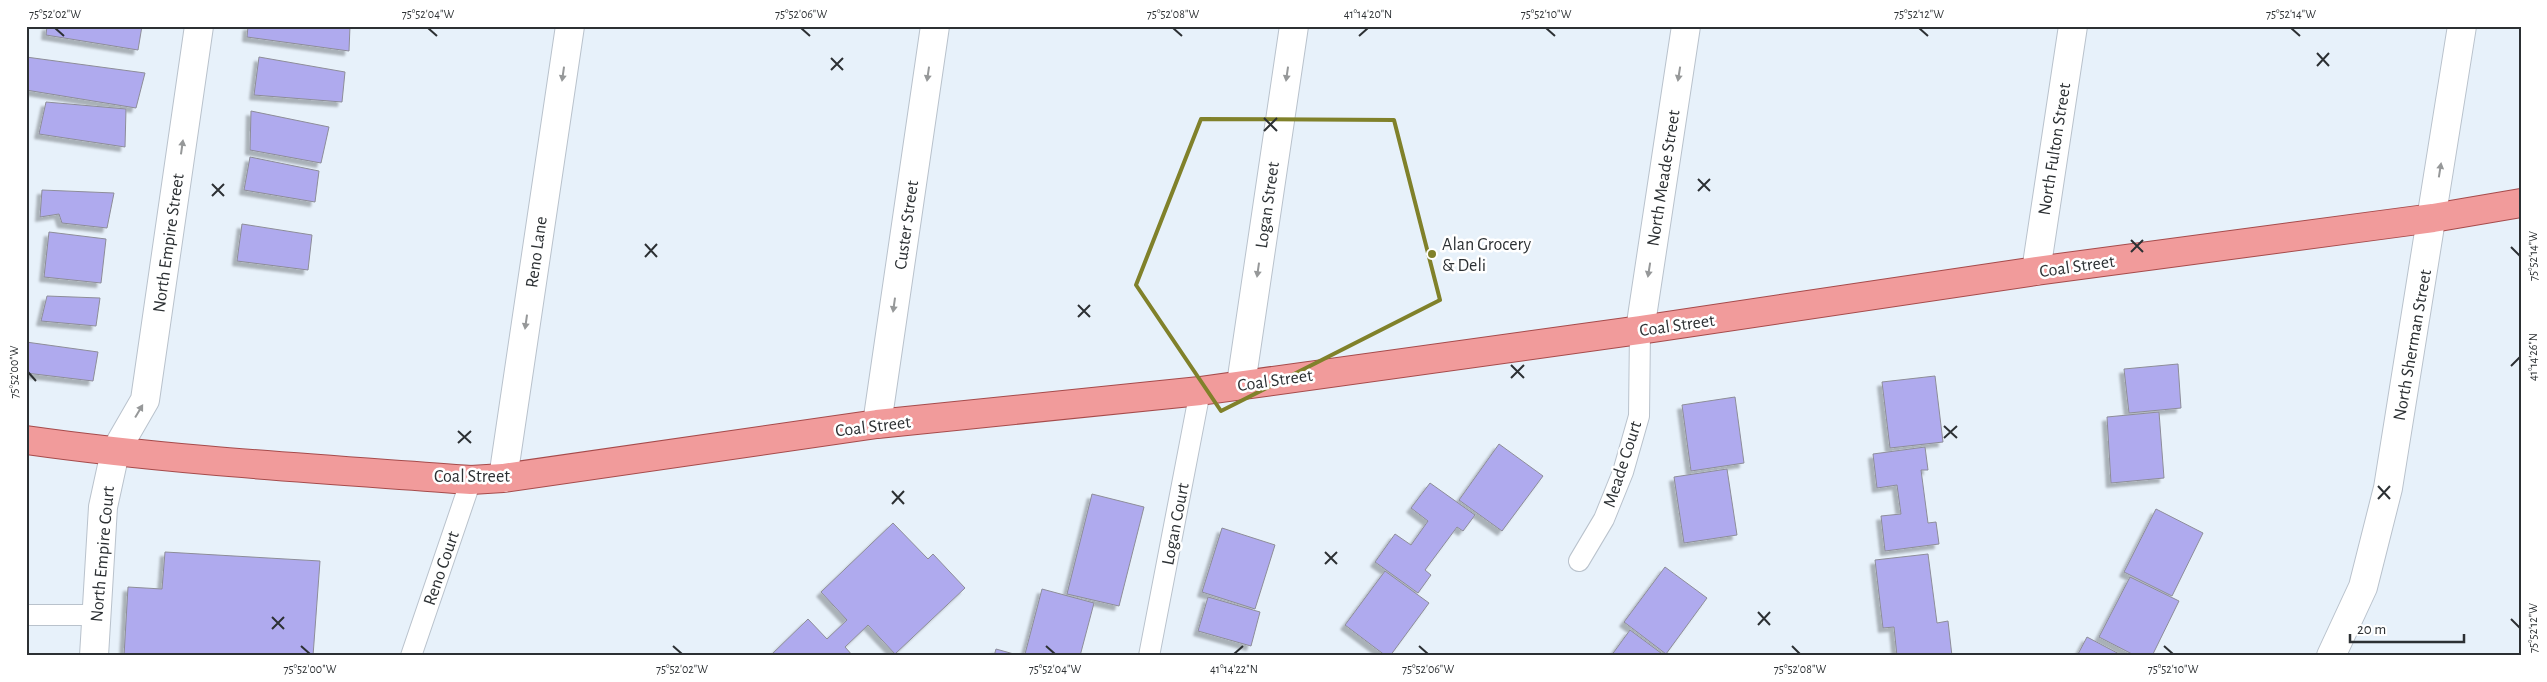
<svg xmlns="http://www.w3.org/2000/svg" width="2547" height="682" viewBox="0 0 2547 682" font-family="'Alegreya Sans',sans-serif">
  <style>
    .building { fill: #afaaee; stroke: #8d8d98; filter: url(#shadow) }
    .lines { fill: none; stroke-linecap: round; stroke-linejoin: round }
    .service-casing { stroke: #b9c2cc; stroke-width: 22 }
    .minor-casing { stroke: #b9c2cc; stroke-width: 30 }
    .primary-casing { stroke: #a64b4b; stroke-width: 30 }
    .service { stroke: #fff; stroke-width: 20 }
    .minor { stroke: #fff; stroke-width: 28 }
    .primary { stroke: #f19b9b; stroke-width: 28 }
    .oneway { fill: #969899 }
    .marked { fill: none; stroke: #80812a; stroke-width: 4; stroke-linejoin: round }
    .ticks { fill: none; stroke: #2c3033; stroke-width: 2 }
    .poi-dot { fill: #80812a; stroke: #fff; stroke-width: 2 }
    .labels { text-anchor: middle; stroke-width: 5; stroke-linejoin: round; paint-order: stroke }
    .street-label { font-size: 18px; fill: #2c3033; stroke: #fff }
    .poi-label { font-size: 18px; fill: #2c3033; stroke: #fff; text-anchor: start }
    .neatline { fill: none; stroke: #2c3033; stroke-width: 2 }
    .ticks-label { font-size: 12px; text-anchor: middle; fill: #2c3033 }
  </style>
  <defs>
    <filter id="shadow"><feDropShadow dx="-4.5" dy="4.5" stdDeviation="1" flood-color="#0004"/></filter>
  </defs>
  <rect width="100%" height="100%" fill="#e7f1fa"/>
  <path class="building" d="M 47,26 L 142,26 L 138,50 L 46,35 Z
    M 248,26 L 350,26 L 349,51 L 247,37 Z
    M 26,57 L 145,73 L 136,108 L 26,90 Z
    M 259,57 L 345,72 L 342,102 L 254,95 Z
    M 46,102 L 126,109 L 125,147 L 39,134 Z
    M 251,111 L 329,127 L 321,163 L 250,150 Z
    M 250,157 L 319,171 L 315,202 L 244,190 Z
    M 42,190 L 114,193 L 107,228 L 62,223 L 59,214 L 40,217 Z
    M 242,224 L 312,235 L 308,270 L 237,261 Z
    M 49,232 L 106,239 L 101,283 L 44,277 Z
    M 47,296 L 100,298 L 96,326 L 41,321 Z
    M 26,342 L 98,352 L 93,381 L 26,373 Z
    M 2178,364 L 2181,408 L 2129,413 L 2124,369 Z
    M 1935,376 L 1943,442 L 1890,448 L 1882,382 Z
    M 1735,397 L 1744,463 L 1691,471 L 1682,405 Z
    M 2159,412 L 2164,478 L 2111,483 L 2107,417 Z
    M 1499,444 L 1543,476 L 1502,531 L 1459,500 Z
    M 1925,447 L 1928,470 L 1921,470 L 1928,523 L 1936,522 L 1939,544 L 1885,551 L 1881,516 L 1901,514 L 1897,485 L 1877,488 L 1873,454 Z
    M 1727,469 L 1737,535 L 1684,543 L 1674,477 Z
    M 1430,483 L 1475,515 L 1463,531 L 1457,527 L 1425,570 L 1431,575 L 1418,593 L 1375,562 L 1395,534 L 1411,545 L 1428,521 L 1411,508 Z
    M 1092,494 L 1144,507 L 1119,606 L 1067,594 Z
    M 2156,509 L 2203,533 L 2172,596 L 2124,572 Z
    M 893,523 L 928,559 L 933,554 L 965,588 L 895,654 L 868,625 L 845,647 L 853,656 L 770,656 L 808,619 L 827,639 L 847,620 L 821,592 Z
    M 1222,528 L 1275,545 L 1255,609 L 1202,592 Z
    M 165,552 L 320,561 L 313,656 L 124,656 L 128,587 L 162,589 Z
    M 1928,554 L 1937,623 L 1948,621 L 1952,656 L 1897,656 L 1894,627 L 1883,628 L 1875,560 Z
    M 1665,567 L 1707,598 L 1666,654 L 1624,622 Z
    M 1385,571 L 1429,603 L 1390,656 L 1386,656 L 1345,625 Z
    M 2130,577 L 2179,601 L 2152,656 L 2136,656 L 2099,637 Z
    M 1042,589 L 1094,603 L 1080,656 L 1025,654 Z
    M 1208,597 L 1260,612 L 1251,646 L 1198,631 Z
    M 1630,630 L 1665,656 L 1611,656 Z
    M 2087,637 L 2123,656 L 2077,656 Z
    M 996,649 L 1021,656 L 994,656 Z"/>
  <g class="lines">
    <g class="service-casing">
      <path id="service" d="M 1579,561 L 1604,519 L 1623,472 L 1639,416 L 1640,330
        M 26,615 L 96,615
        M 411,656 L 471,480
        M 1149,656 L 1200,391"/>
    </g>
    <g class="minor-casing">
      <path id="minor" d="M 2036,271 L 2073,26
        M 1640,330 L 1686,26
        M 1241,384 L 1294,26
        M 877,424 L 935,26
        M 503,478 L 570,26
        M 94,656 L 103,507 L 115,452 L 145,400 L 199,26
        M 2331,656 L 2363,587 L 2388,488 L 2462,26"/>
    </g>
    <g class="primary-casing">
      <path id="primary" d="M 26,440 C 174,461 323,469 471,480 L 503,478 L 877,424 L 1200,391 L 1640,330 L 2036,271 L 2433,218 L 2521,203"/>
    </g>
    <use href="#service" class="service"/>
    <use href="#minor" class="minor"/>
    <use href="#primary" class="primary"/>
  </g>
  <defs><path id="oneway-solid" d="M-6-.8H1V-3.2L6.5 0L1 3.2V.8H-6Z" transform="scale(1.25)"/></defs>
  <g class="oneway">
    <use href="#oneway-solid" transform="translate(563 74) rotate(98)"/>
    <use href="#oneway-solid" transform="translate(928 74) rotate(98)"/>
    <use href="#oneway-solid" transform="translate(1287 74) rotate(98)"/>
    <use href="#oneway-solid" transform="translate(1679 74) rotate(99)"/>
    <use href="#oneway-solid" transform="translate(182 147) rotate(-82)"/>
    <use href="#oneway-solid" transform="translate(2440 170) rotate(-81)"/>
    <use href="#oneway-solid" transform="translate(1258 270) rotate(98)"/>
    <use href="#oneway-solid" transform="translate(1649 270) rotate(99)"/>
    <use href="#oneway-solid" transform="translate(894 305) rotate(98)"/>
    <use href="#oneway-solid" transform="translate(526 322) rotate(98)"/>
    <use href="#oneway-solid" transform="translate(139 411) rotate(-59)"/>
  </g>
  <path class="marked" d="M 1201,119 L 1394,120 L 1440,300 L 1221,411 L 1136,285 Z"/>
  <path class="ticks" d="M 55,28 L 64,36M 428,28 L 437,36M 801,28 L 810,36M 1173,28 L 1182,36M 1546,28 L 1555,36M 1919,28 L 1928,36M 2291,28 L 2300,36M 1359,36 L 1368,28M 2317,53 L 2329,66M 831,58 L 843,70M 2317,66 L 2329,53M 831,70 L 843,58M 1264,118 L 1277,131M 1264,131 L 1277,118M 1698,179 L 1710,191M 212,184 L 224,196M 1698,191 L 1710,179M 212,196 L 224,184M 2131,240 L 2143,252M 645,244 L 657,257M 2511,247 L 2520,256M 2131,252 L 2143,240M 645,257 L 657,244M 1078,305 L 1090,317M 1078,317 L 1090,305M 1511,365 L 1524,378M 2511,366 L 2520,357M 28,372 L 36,381M 1511,378 L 1524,365M 1944,426 L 1957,438M 458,431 L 471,443M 1944,438 L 1957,426M 458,443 L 471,431M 2378,486 L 2390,499M 892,491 L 904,504M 2378,499 L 2390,486M 892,504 L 904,491M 1325,552 L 1337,564M 1325,564 L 1337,552M 1758,612 L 1770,625M 272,617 L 284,629M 2511,619 L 2520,628M 1758,625 L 1770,612M 272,629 L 284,617M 301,646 L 310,654M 673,646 L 682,654M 1046,646 L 1055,654M 1419,646 L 1428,654M 1792,646 L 1800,654M 2164,646 L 2173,654M 1234,654 L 1243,646"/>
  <circle class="poi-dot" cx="1432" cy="254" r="5"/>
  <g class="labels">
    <g class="street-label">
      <text transform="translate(2054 149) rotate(-81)" y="6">North Fulton Street</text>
      <text transform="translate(1663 178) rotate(-81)" y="6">North Meade Street</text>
      <text transform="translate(1267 205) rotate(-82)" y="6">Logan Street</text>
      <text transform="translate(906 225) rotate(-82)" y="6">Custer Street</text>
      <text transform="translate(168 243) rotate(-82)" y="6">North Empire Street</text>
      <text transform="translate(536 252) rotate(-82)" y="6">Reno Lane</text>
      <text transform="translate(2077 266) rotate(-8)" y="6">Coal Street</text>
      <text transform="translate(1677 325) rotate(-8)" y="6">Coal Street</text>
      <text transform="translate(2412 345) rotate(-80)" y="6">North Sherman Street</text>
      <text transform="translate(1275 380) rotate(-8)" y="6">Coal Street</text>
      <text transform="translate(873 426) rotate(-7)" y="6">Coal Street</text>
      <text transform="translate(1622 464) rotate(-72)" y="6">Meade Court</text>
      <text x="472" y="482">Coal Street</text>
      <text transform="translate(1175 524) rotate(-79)" y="6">Logan Court</text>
      <text transform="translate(102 554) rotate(-85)" y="6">North Empire Court</text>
      <text transform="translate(441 568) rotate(-71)" y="6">Reno Court</text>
    </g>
    <g class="poi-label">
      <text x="1442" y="250">Alan Grocery<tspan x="1442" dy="21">&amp; Deli</tspan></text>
    </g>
  </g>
  <rect width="2547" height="682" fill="none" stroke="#ffffff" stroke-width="55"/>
  <path d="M2350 634v8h114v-8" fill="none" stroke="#2c3033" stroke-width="2.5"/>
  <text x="2357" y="634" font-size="15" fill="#2c3033" stroke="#ffffff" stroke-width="4" paint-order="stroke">20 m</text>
  <rect x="28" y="28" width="2492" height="626" class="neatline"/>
  <g class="ticks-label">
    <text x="55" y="18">75°52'02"W</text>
    <text x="428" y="18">75°52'04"W</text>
    <text x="801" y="18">75°52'06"W</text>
    <text x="1173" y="18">75°52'08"W</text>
    <text x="1368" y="18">41°14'20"N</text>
    <text x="1546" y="18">75°52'10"W</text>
    <text x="1919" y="18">75°52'12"W</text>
    <text x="2291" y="18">75°52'14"W</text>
    <text transform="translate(2533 256) rotate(-90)" y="4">75°52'14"W</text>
    <text transform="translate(2533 357) rotate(-90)" y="4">41°14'26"N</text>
    <text transform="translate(14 372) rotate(-90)" y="4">75°52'00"W</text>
    <text transform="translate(2533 628) rotate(-90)" y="4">75°52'12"W</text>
    <text x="310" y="673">75°52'00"W</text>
    <text x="682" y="673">75°52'02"W</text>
    <text x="1055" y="673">75°52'04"W</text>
    <text x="1234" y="673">41°14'22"N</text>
    <text x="1428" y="673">75°52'06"W</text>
    <text x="1800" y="673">75°52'08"W</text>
    <text x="2173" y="673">75°52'10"W</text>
  </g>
</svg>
